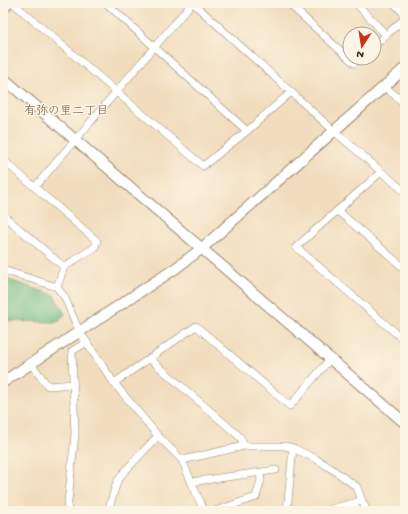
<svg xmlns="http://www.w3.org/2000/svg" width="408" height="514" viewBox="0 0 408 514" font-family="'Gochi Hand','Klee One',sans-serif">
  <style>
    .forest { fill: #74be85; stroke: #587452 }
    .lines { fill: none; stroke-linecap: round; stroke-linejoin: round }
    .street-casing { stroke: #96846e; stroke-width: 8 }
    .secondary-casing { stroke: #96846e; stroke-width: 12 }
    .street { stroke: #fff; stroke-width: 7 }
    .secondary { stroke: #fff; stroke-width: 10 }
    .labels { text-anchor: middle; stroke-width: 3; stroke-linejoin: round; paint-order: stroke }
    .neighbourhood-label { font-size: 12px; fill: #75563e; stroke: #fcf5e5 }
  </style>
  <rect width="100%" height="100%" fill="#fcf5e5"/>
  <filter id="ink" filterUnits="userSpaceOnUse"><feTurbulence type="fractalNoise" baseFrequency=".025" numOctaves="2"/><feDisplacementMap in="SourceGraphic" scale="8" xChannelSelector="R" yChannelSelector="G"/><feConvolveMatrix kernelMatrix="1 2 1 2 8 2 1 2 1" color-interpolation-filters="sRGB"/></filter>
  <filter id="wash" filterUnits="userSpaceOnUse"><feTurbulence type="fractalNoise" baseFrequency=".012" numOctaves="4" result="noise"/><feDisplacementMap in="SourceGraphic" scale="16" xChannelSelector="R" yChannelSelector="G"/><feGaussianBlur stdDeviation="0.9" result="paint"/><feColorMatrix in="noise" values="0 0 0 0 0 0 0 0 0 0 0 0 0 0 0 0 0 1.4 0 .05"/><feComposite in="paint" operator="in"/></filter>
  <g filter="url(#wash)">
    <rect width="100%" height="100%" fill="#f1ddbd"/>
    <path class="forest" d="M 3,278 L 54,295 L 65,314 L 58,322 L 3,321 Z"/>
  </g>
  <g filter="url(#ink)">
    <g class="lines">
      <g class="street-casing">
        <path id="street" d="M 13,3 L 203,166 L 247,131 L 291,92
          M 106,3 L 247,131
          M 193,3 L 334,131 L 405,192
          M 288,3 L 354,63 L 360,58
          M 356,3 L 386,35
          M 394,3 L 405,15
          M 374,46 L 405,18
          M 384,86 L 405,104
          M 3,160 L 97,241 L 95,247 L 64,267 L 57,287
          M 381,172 L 296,247 L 405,341
          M 35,187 L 192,3
          M 338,211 L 405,269
          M 3,215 L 64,267
          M 3,270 L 57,287 L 65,298 L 79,331 L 114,383 L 158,436 L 182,460 L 204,511
          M 150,359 L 240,437 L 244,446
          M 31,364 L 48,386 L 74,384
          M 114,383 L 196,326 L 290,406 L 330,359
          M 182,460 L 244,446 L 285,446 L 293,448 L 316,459 L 332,469 L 357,487 L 362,501 L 324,511
          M 191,482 L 276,470
          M 362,501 L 367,511
          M 67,511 L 75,434 L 72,351 L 87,342
          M 108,511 L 117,482 L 124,472 L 158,436
          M 215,511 L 256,497 L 261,480 L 260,473
          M 287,511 L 293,448"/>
      </g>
      <g class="secondary-casing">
        <path id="secondary" d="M 3,9 L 8,3
          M 3,78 L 405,423
          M 3,382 L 176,268 L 201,249 L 405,68"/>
      </g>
      <use href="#street" class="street"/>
      <use href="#secondary" class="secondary"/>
    </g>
  </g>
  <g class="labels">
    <g class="neighbourhood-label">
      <text x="66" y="114">有弥の里二丁目</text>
    </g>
  </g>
  <rect width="408" height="514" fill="none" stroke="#fcf5e5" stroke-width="16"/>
  <g transform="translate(362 46) rotate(192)"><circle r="19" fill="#fcf5e5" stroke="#afa495"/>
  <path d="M0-3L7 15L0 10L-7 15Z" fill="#c8321e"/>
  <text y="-6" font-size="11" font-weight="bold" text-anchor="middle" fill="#3b2a1e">N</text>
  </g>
</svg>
